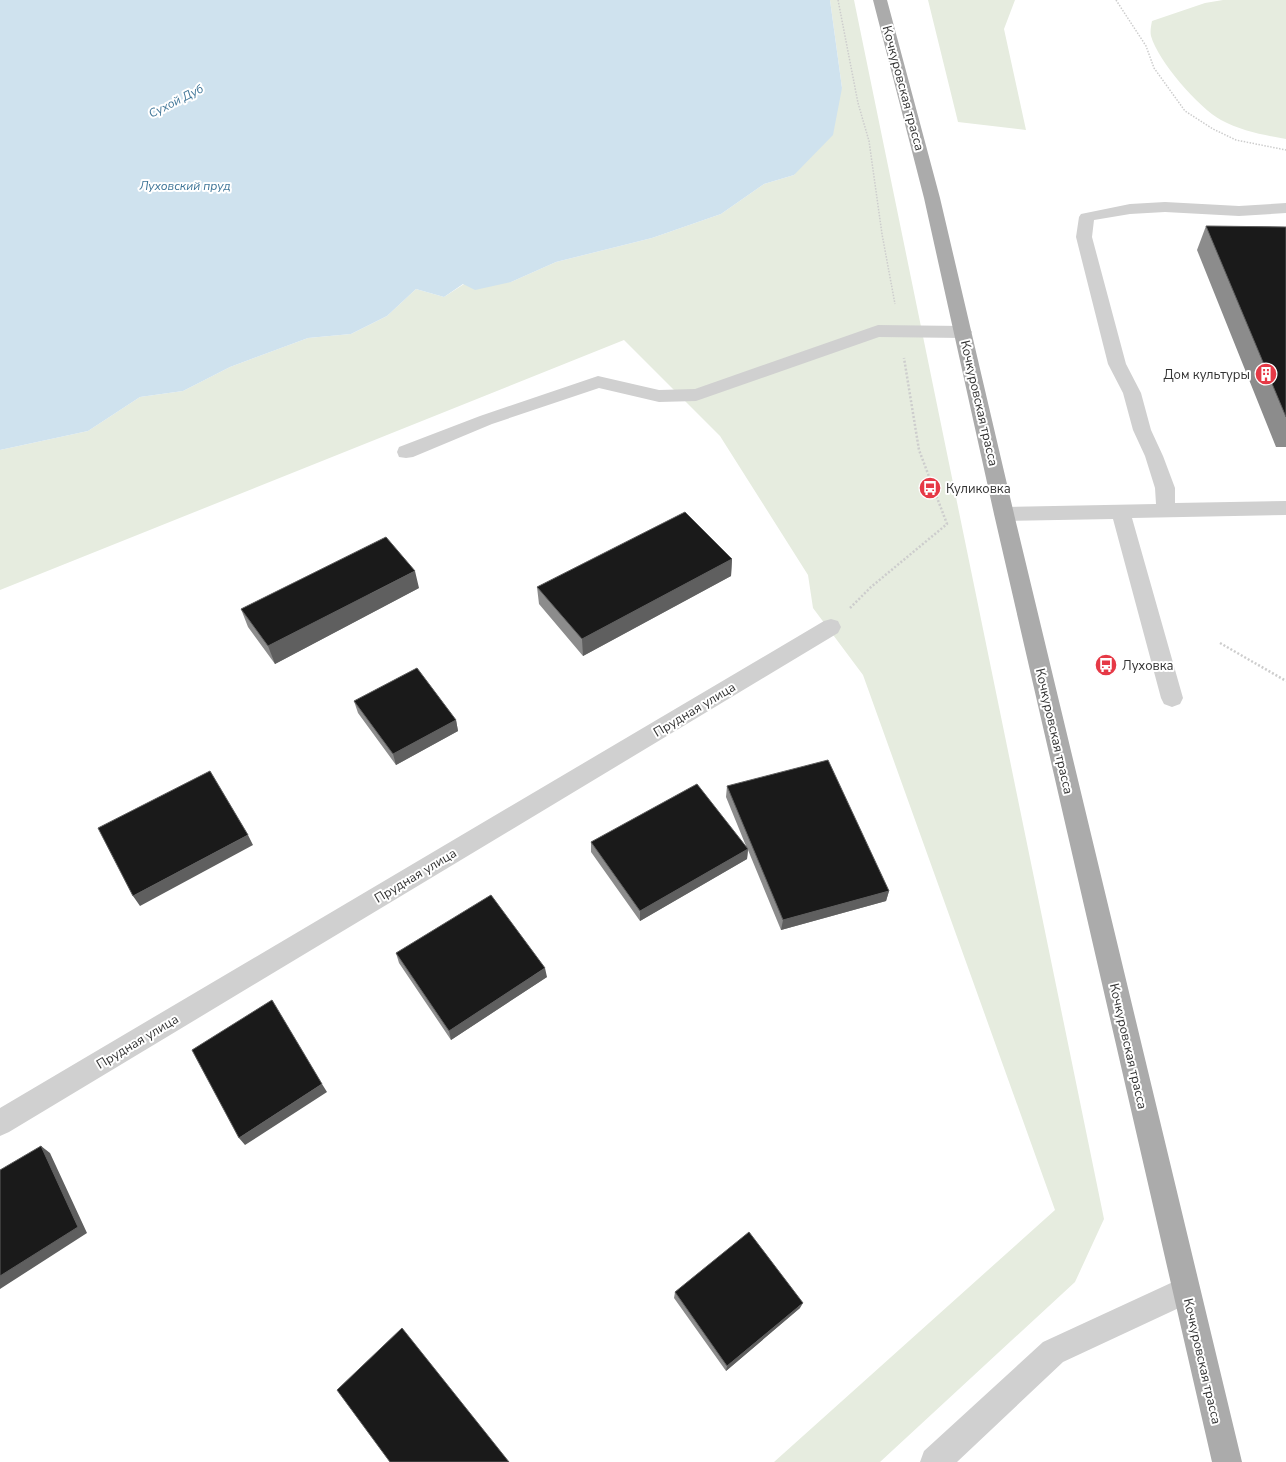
<svg xmlns="http://www.w3.org/2000/svg" width="1286" height="1462" viewBox="0 0 1286 1462" font-family="'Nunito Sans',sans-serif">
  <style>
    .green { fill: #e6ecdf }
    .water { fill: #cfe2ee }
    .lines { fill: none; stroke-linecap: round; stroke-linejoin: round }
    .path-far1 { stroke: #cdcdcd; stroke-width: 1.5; stroke-dasharray: 1.5 1.5; stroke-linecap: butt }
    .path { stroke: #cdcdcd; stroke-width: 2.5; stroke-dasharray: 2 2; stroke-linecap: butt }
    .minor { fill: #d0d0d0; fill-rule: evenodd }
    .major { fill: #ababab; fill-rule: evenodd }
    .wall { fill: #8c8c8c }
    .shaded-wall { fill: #5f5f5f }
    .building { fill: #1a1a1a; stroke: #5f5f5f }
    .labels { text-anchor: middle; stroke-width: 4; stroke-linejoin: round; paint-order: stroke }
    .far-water-label { font-size: 12px; font-style: italic; fill: #3f7597; stroke: #fff }
    .street-label { font-size: 13px; fill: #333; stroke: #fff }
    .poi-label { font-size: 13px; fill: #333; stroke: #fff; text-anchor: start }
  </style>
  <rect width="100%" height="100%" fill="#fff"/>
  <path class="green" d="M 830,0 L 854,0 L 1104,1219 L 1075,1282 L 880,1462 L 774,1462 L 1055,1210 L 863,675 L 813,608 L 808,575 L 720,436 L 624,340 L 0,590 L 0,450 L 88,431 L 140,397 L 183,391 L 230,367 L 308,338 L 351,334 L 387,316 L 416,289 L 444,297 L 464,284 L 511,282 L 556,262 L 652,238 L 721,214 L 764,184 L 794,175 L 842,88 Z
    M 928,0 L 1015,0 L 1004,29 L 1026,130 L 958,122 Z
    M 1223,0 L 1286,0 L 1286,139 C 1264,135 1241,131 1221,120 C 1199,108 1158,61 1151,36 C 1150,32 1151,26 1152,21 L 1205,3 Z"/>
  <path class="water" d="M 0,0 L 830,0 L 842,88 L 833,135 L 794,175 L 764,184 L 721,214 L 652,238 L 556,262 L 511,282 L 475,290 L 463,284 L 444,297 L 416,289 L 387,316 L 351,334 L 308,338 L 230,367 L 183,391 L 140,397 L 88,431 L 0,450 Z"/>
  <g class="lines">
    <path class="path-far1" d="M 838,0 L 858,103 L 869,141 L 882,234 L 895,304
      M 1116,0 L 1146,46 L 1154,68 L 1185,111 L 1213,129 L 1236,140 L 1286,150"/>
    <path class="path" d="M 850,608 L 871,587 L 947,524 L 919,450 L 904,358
      M 1220,643 L 1286,681"/>
    <path class="minor" d="M 1165,202 L 1239,206 L 1286,203 L 1286,213 L 1239,216 L 1165,212 L 1130,214 L 1094,220 L 1092,237 L 1126,364 L 1141,393 L 1151,430 L 1163,456 L 1175,488 L 1175,503 L 1286,501 L 1286,515 L 1132,518 L 1183,698 L 1180,704 L 1172,707 L 1164,704 L 1161,698 L 1113,519 L 1004,521 L 997,519 L 994,514 L 997,509 L 1004,507 L 1156,504 L 1155,488 L 1145,456 L 1133,430 L 1123,393 L 1108,364 L 1076,237 L 1079,217 L 1081,214 L 1130,204 Z
      M 878,325 L 963,326 L 969,328 L 972,332 L 969,336 L 963,338 L 879,337 L 696,401 L 659,402 L 599,388 L 492,424 L 413,457 L 406,458 L 399,457 L 397,452 L 399,447 L 480,416 L 598,376 L 659,390 L 695,389 Z
      M 831,619 L 838,621 L 841,627 L 838,633 L 9,1132 L 0,1136 L 0,1108 L 824,621 Z
      M 1186,1276 L 1196,1280 L 1200,1290 L 1196,1300 L 1063,1362 L 957,1462 L 920,1462 L 924,1451 L 1043,1342 Z"/>
    <path class="major" d="M 873,0 L 887,0 L 940,198 L 1014,514 L 1242,1462 L 1212,1462 L 994,514 L 924,198 Z"/>
  </g>
  <path class="wall" d="M 1206,226 L 1286,227 L 1286,447 L 1276,447 L 1197,250 Z
    M 732,559 L 731,576 L 583,656 L 539,604 L 537,587 Z
    M 419,588 L 275,664 L 248,627 L 241,609 Z
    M 354,701 L 456,720 L 458,731 L 396,765 L 358,713 Z
    M 727,786 L 889,891 L 886,901 L 781,930 L 748,850 L 747,859 L 640,921 L 591,852 L 591,842 L 746,846 L 726,797 Z
    M 396,953 L 547,977 L 451,1040 L 399,963 Z
    M 675,1292 L 800,1308 L 726,1371 L 674,1298 Z"/>
  <path class="shaded-wall" d="M 732,559 L 731,576 L 583,656 L 582,639 Z
    M 415,571 L 419,588 L 275,664 L 268,646 Z
    M 456,720 L 458,731 L 396,765 L 393,754 Z
    M 248,835 L 253,845 L 140,906 L 133,896 Z
    M 748,849 L 747,859 L 640,921 L 640,911 Z
    M 889,891 L 886,901 L 781,930 L 783,920 Z
    M 545,968 L 547,977 L 451,1040 L 449,1031 Z
    M 322,1084 L 327,1092 L 245,1145 L 239,1138 Z
    M 41,1146 L 50,1153 L 87,1233 L 0,1289 L 0,1276 Z
    M 803,1303 L 800,1308 L 726,1371 L 727,1366 Z"/>
  <path class="building" d="M 1206,226 L 1286,227 L 1286,417 Z
    M 685,512 L 732,559 L 582,639 L 537,587 Z
    M 386,537 L 415,571 L 268,646 L 241,609 Z
    M 417,668 L 456,720 L 393,754 L 354,701 Z
    M 828,760 L 889,891 L 783,920 L 727,786 Z
    M 210,771 L 248,835 L 133,896 L 98,828 Z
    M 697,784 L 748,849 L 640,911 L 591,842 Z
    M 491,895 L 545,968 L 449,1031 L 396,953 Z
    M 272,1000 L 322,1084 L 239,1138 L 192,1050 Z
    M 41,1146 L 78,1227 L 0,1276 L 0,1170 Z
    M 749,1232 L 803,1303 L 727,1366 L 675,1292 Z
    M 402,1328 L 509,1462 L 390,1462 L 337,1390 Z"/>
  <defs>
    <g id="building-disc" transform="scale(1.15)"><circle r="9.5" fill="#e63946" stroke="#fff"/><path d="M-4-6H4V6H1V3H-1V6H-4ZM-2.5-4.3h1.7v1.8h-1.7ZM.8-4.3h1.7v1.8H.8ZM-2.5-1h1.7V.8h-1.7ZM.8-1h1.7V.8H.8Z" fill="#fff"/></g>
    <g id="bus-disc" transform="scale(1.15)"><circle r="9.5" fill="#e63946" stroke="#fff"/><path d="M-5-6H5V4H4V6H2V4H-2V6H-4V4H-5ZM-3.5-4V0h7V-4ZM-3.5 1.2v1.5H-2V1.2ZM2 1.2v1.5H3.5V1.2Z" fill="#fff"/></g>
  </defs>
  <g fill-rule="evenodd">
    <use href="#building-disc" x="1266" y="374"/>
    <use href="#bus-disc" x="930" y="488"/>
    <use href="#bus-disc" x="1106" y="665"/>
  </g>
  <g class="labels">
    <g class="far-water-label">
      <text transform="translate(176 101) rotate(-27)" y="4">Сухой Дуб</text>
      <text x="185" y="190">Луховский пруд</text>
    </g>
    <g class="street-label">
      <text transform="translate(904 88) rotate(75)" y="5">Кочкуровская трасса</text>
      <text transform="translate(980 403) rotate(77)" y="5">Кочкуровская трасса</text>
      <text transform="translate(694 709) rotate(-31)" y="5">Прудная улица</text>
      <text transform="translate(1055 731) rotate(77)" y="5">Кочкуровская трасса</text>
      <text transform="translate(415 875) rotate(-31)" y="5">Прудная улица</text>
      <text transform="translate(137 1041) rotate(-31)" y="5">Прудная улица</text>
      <text transform="translate(1129 1046) rotate(77)" y="5">Кочкуровская трасса</text>
      <text transform="translate(1203 1361) rotate(77)" y="5">Кочкуровская трасса</text>
    </g>
    <g class="poi-label">
      <text x="1250" y="379" text-anchor="end">Дом культуры</text>
      <text x="946" y="493">Куликовка</text>
      <text x="1122" y="670">Луховка</text>
    </g>
  </g>
</svg>
